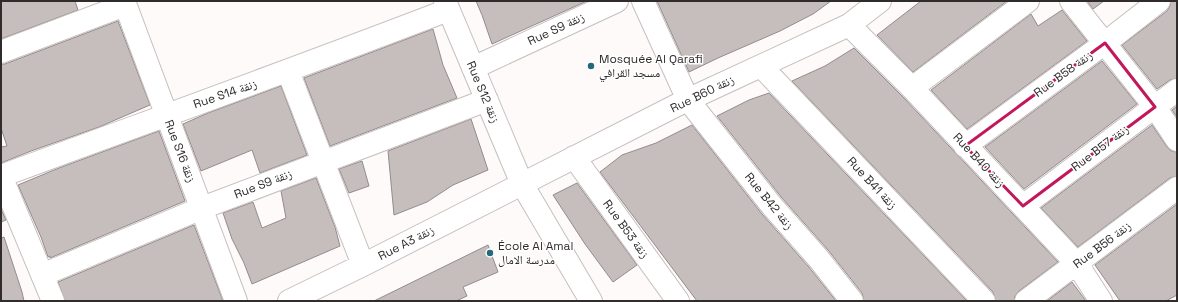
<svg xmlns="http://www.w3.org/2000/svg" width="1178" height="302" viewBox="0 0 1178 302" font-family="'Space Grotesk','Noto Naskh Arabic',sans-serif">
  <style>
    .building { fill: #c6bebd; stroke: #948c8c }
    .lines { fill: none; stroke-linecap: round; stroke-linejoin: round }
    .minor-casing { stroke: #c8bfbf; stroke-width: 24 }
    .minor { stroke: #fff; stroke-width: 22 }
    .marked { fill: none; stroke: #c2185b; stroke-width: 3; stroke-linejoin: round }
    .poi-dot { fill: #236979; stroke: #fff; stroke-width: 1.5 }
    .labels { text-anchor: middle; stroke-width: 3; stroke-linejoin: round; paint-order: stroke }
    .street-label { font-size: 12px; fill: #2f2c2b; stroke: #fff }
    .poi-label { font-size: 12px; fill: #2f2c2b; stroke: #fff; text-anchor: start }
  </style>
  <rect width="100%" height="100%" fill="#fefafa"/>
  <path class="building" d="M 1,1 L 75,1 L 78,10 L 1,39 Z
    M 476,1 L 587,1 L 492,44 L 482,15 Z
    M 657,1 L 831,1 L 813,14 L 780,31 L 718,58 L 689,72 Z
    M 921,1 L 1007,1 L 913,72 L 877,35 Z
    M 1087,1 L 1104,1 L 1093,9 Z
    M 1171,1 L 1177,1 L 1177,78 L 1170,80 L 1157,89 L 1122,45 L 1167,11 L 1170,6 Z
    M 1062,10 L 1087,41 L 967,129 L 931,90 L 1031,14 L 1038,26 Z
    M 118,21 L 150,105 L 99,127 L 31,151 L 1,163 L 1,147 L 7,146 L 1,128 L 1,64 L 5,64 Z
    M 433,29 L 443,65 L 457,98 L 330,146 L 304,78 Z
    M 854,48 L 903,97 L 1058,262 L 1019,291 L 1015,296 L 1014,301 L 996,301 L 993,292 L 792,81 L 825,66 Z
    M 1102,61 L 1137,104 L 1024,189 L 985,147 Z
    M 281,86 L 307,155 L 260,173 L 252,150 L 201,171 L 183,124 L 208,113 Z
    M 769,93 L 967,301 L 864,301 L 862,293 L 828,250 L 782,198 L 717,116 L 749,100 Z
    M 1177,106 L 1177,117 L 1172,110 Z
    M 471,119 L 488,170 L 453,185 L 427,202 L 394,215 L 388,151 Z
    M 692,125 L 762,214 L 808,266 L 836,301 L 697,301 L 600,172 L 622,155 L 656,143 Z
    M 1152,125 L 1167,147 L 1171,151 L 1177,152 L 1177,176 L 1170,178 L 1078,247 L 1041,208 Z
    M 159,131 L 185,201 L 50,258 L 50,256 L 48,257 L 41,237 L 18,185 L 59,168 Z
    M 362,161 L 369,186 L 349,193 L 339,169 Z
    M 316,178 L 335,227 L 340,246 L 252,284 L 244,263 L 232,239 L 223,213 L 253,202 L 262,228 L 286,218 L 281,191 Z
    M 577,183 L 637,265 L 613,282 L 585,244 L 553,195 Z
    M 1177,204 L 1177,295 L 1166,301 L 1120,301 L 1095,265 Z
    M 1,209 L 6,220 L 1,222 Z
    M 194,225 L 223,301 L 65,301 L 58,282 Z
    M 4,237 L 22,292 L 24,301 L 1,301 L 1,238 Z
    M 488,245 L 498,272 L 463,287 L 467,296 L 456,301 L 374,301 Z
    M 1072,282 L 1086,301 L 1047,301 Z"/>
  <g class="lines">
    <g class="minor-casing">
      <path id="minor" d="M 124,1 L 236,301
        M 445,1 L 522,184 L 591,301
        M 643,1 L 688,100 L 772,206 L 818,258 L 852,301
        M 1071,1 L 1155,107 L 1177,140
        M 849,25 L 912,88 L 1077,264 L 1101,301
        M 1,52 L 125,5
        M 761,66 L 984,301
        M 473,68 L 617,1
        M 288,71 L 363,265
        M 912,88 L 1028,1
        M 965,146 L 1105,43 L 1159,1
        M 574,157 L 678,301
        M 1,176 C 150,121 300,67 448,10
        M 1,176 L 53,301
        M 1023,206 L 1177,90
        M 42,275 L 202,208 L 487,100
        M 289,301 L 363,265 L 683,102 L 849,25 L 880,1
        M 1026,301 L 1177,188"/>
    </g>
    <use href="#minor" class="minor"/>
  </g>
  <path class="marked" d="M 1105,43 L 1155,107 L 1023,206 L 965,146 Z"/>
  <g class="poi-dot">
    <circle cx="591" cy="66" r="4"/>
    <circle cx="490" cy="253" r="4"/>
  </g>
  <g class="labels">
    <g class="street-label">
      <text transform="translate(556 29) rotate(-25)" y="4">Rue S9 زنقة</text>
      <text transform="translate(1063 74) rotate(-36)" y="4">Rue B58 زنقة</text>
      <text transform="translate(483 92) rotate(67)" y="4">Rue S12 زنقة</text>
      <text transform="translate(225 94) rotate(-19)" y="4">Rue S14 زنقة</text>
      <text transform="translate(702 94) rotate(-26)" y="4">Rue B60 زنقة</text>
      <text transform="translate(1100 148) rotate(-37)" y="4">Rue B57 زنقة</text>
      <text transform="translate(180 151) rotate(69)" y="4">Rue S16 زنقة</text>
      <text transform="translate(979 160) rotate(47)" y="4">Rue B40 زنقة</text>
      <text transform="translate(872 183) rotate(47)" y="4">Rue B41 زنقة</text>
      <text transform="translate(263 184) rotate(-21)" y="4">Rue S9 زنقة</text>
      <text transform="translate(769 201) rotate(51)" y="4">Rue B42 زنقة</text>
      <text transform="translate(626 229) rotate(54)" y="4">Rue B53 زنقة</text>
      <text transform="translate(406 243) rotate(-27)" y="4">Rue A3 زنقة</text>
      <text transform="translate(1102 245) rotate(-37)" y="4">Rue B56 زنقة</text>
    </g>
    <g class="poi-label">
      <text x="599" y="63">Mosquée Al Qarafi<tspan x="599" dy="14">مسجد القرافي</tspan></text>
      <text x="498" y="250">École Al Amal<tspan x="498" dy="14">مدرسة الامال</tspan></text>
    </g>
  </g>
  <rect width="1178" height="302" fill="none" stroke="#2f2c2b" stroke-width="4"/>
</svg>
